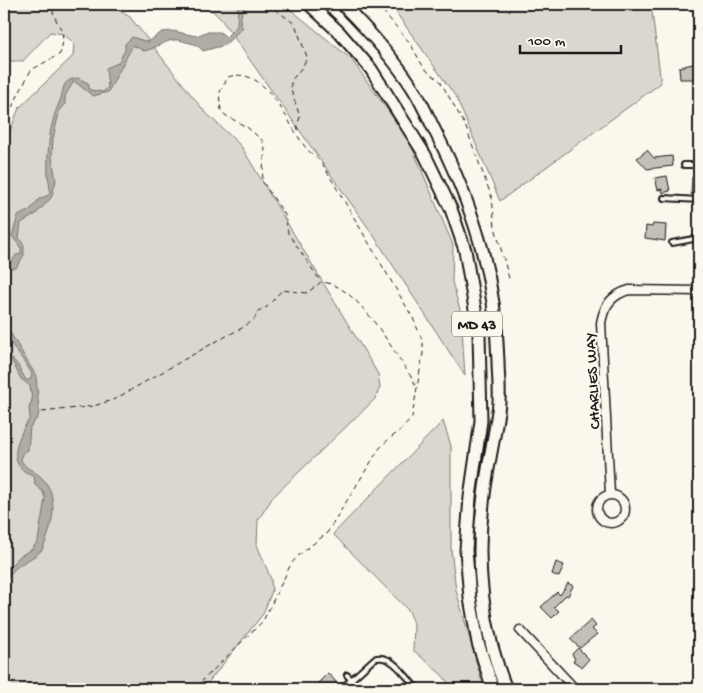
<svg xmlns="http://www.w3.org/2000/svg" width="703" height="693" viewBox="0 0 703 693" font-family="'Gochi Hand',sans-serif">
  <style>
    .green { fill: #dad7ce; stroke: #7b7a75 }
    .water { fill: #afaca5; stroke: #74726e }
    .building { fill: #c3c0b8; stroke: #1c1c1c }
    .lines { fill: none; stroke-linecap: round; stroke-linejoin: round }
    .service-casing { stroke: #1c1c1c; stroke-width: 8 }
    .minor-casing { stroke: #1c1c1c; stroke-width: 11 }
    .primary-casing { stroke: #1c1c1c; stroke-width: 15 }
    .path { stroke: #1c1c1c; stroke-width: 1; stroke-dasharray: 5 4; stroke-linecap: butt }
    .service { stroke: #fbf7ec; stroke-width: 4 }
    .minor { stroke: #fbf7ec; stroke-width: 8 }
    .primary { stroke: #fbf7ec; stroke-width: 11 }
    .labels { text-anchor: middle; stroke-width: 4.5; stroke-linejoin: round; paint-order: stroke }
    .shield { fill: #fbf7ec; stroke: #5f5e5a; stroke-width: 1 }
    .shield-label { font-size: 15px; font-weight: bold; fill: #1c1c1c }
    .street-label { font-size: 16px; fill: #1c1c1c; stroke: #fbf7ec }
  </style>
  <rect width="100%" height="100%" fill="#fbf7ec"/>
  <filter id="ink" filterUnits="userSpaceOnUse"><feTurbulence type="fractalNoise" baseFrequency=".02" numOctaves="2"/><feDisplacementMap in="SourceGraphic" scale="10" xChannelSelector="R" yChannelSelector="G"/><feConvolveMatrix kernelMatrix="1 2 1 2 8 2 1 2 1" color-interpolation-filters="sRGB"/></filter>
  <g filter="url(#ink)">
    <path class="green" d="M 4,4 L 108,4 L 130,17 L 204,111 L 241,146 L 378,374 L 380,387 L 375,399 L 273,497 L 258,520 L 257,545 L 271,579 L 272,591 L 263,614 L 203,689 L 4,689 L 4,146 L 19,108 L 73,56 L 74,43 L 63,34 L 50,32 L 23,61 L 4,61 Z
      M 205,4 L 284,4 L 351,59 L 409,140 L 453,245 L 452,282 L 461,313 L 465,376 L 374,236 L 221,19 Z
      M 390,4 L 651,4 L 661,83 L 500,201 L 456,97 Z
      M 443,421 L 451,446 L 451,549 L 456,590 L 484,689 L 453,689 L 442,675 L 413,650 L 414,624 L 409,611 L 333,534 Z"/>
    <path class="water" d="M 238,4 L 248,4 L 242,11 L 240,24 L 243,27 L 225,45 L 203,51 C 197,44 194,44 186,42 C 168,35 160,48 144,51 L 133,45 L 108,92 L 93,96 L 74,81 L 65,96 L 65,104 L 60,109 L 53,138 L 52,157 L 56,181 L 51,198 L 36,214 L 21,223 L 19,238 L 24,245 L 24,255 L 16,268 L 4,268 L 4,262 L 10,264 L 16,255 L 21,254 L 21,248 L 12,236 L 18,216 L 30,210 L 39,199 L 49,195 C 51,188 49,184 48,176 C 47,153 49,125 59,103 C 65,92 59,80 78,78 L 88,83 L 90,90 L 103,92 L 108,87 L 106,68 L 118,63 L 125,50 L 125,44 L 132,37 L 148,42 L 162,32 L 173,31 L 196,36 L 206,32 L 220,32 L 226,37 L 237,26 Z
      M 4,327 L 11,334 L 36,376 L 39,411 L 38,417 L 30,427 L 28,450 L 22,454 L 21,460 C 25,469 34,470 41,477 C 61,495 52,529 42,550 C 25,565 15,561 4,586 L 4,572 L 20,556 L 32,549 L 38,541 L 45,498 L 43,492 L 35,485 L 34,476 C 29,473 23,472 20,467 C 9,455 22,429 30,418 L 29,408 L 32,400 L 30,386 L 21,379 L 13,363 L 4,353 L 4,350 L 17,364 L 26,380 L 30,380 L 32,375 C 26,360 4,340 4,327 Z"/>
    <path class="building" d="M 693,64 L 699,64 L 699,79 L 680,79 L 679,67 Z
      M 647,150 L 654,158 L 672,156 L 673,166 L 647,169 L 637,158 Z
      M 667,176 L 670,191 L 663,193 L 662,189 L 658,190 L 655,178 Z
      M 692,177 L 699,177 L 699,194 L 691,194 Z
      M 653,224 L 666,225 L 665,241 L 645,238 L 646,226 L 652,227 Z
      M 556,562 L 564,565 L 559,577 L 552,574 Z
      M 568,583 L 573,586 L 568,596 L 566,595 L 554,607 L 559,611 L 552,618 L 541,607 L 557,592 L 560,595 Z
      M 591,620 L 596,626 L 592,629 L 597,634 L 580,648 L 570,639 Z
      M 578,648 L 589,659 L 582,667 L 573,661 L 575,659 L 572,654 Z
      M 328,673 L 337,683 L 331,689 L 322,689 L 317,684 Z"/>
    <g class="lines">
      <g class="service-casing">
        <path id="service" d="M 684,165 L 699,165
          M 664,198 L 699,200
          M 672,243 L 699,238
          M 347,675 L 360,689
          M 341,689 L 374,659 C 391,652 407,678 417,689"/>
      </g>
      <g class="minor-casing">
        <path id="minor" d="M 610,494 L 601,323 C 604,305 612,295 629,290 L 699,291
          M597 509a14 14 0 1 1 28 0a14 14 0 1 1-28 0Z
          M 520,630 L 575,689"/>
      </g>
      <g class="primary-casing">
        <path id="primary" d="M 309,4 L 339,32 L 371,69 L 425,155 L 451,209 L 465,250 L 479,333 L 481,421 L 470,497 L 466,550 L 470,598 L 478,643 L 493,689
          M 342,4 C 368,30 394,58 414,90 C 422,103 428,117 435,131 C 473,205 496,277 498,361 C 498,377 501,395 498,411 C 494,442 486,472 483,504 C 475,565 483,632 506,689"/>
      </g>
      <path class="path" d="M 94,4 L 96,4
        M 268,4 L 295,24 L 307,57 L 303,66 L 291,81 L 291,90 L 300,117 L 297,126 L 299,133
        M 377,4 L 410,43 L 424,68 L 440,81 L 465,125 L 492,198 L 495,227 L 510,282
        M 4,123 L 31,70 L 60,54 C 70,24 50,24 53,4
        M 42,412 L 94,406 L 115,399 L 215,342 L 242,328 L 254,320 L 258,311 L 267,307 L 282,290 L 307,293 L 321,282 C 357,283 393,351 412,378 L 416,386
        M 194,689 L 263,621 L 291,564 L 299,555 L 327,533 L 379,449 C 389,437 404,430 412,417 L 423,353 L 423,342 L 413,318 L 323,165 C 318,158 311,154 306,148 C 288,126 267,64 228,77 L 219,94 L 221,110 L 225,115 L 248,128 L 262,140 L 265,148 L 262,181 L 285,215 L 288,233 L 321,282"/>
      <use href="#service" class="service"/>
      <use href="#minor" class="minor"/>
      <use href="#primary" class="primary"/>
    </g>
  </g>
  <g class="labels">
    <rect class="shield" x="452" y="311.5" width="50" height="25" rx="4"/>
    <g class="shield-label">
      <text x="477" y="329">MD 43</text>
    </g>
    <g class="street-label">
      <text transform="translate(591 381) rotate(-93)" y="6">CHARLIES WAY</text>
    </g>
  </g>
  <rect width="703" height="693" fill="none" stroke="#fbf7ec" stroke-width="20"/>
  <rect x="10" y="10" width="683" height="673" fill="none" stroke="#1c1c1c" stroke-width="2" filter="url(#ink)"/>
  <path d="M520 45v8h101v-8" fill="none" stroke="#1c1c1c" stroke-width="2.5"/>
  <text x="528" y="45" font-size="15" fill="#1c1c1c" stroke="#fbf7ec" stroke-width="4" paint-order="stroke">100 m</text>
</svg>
